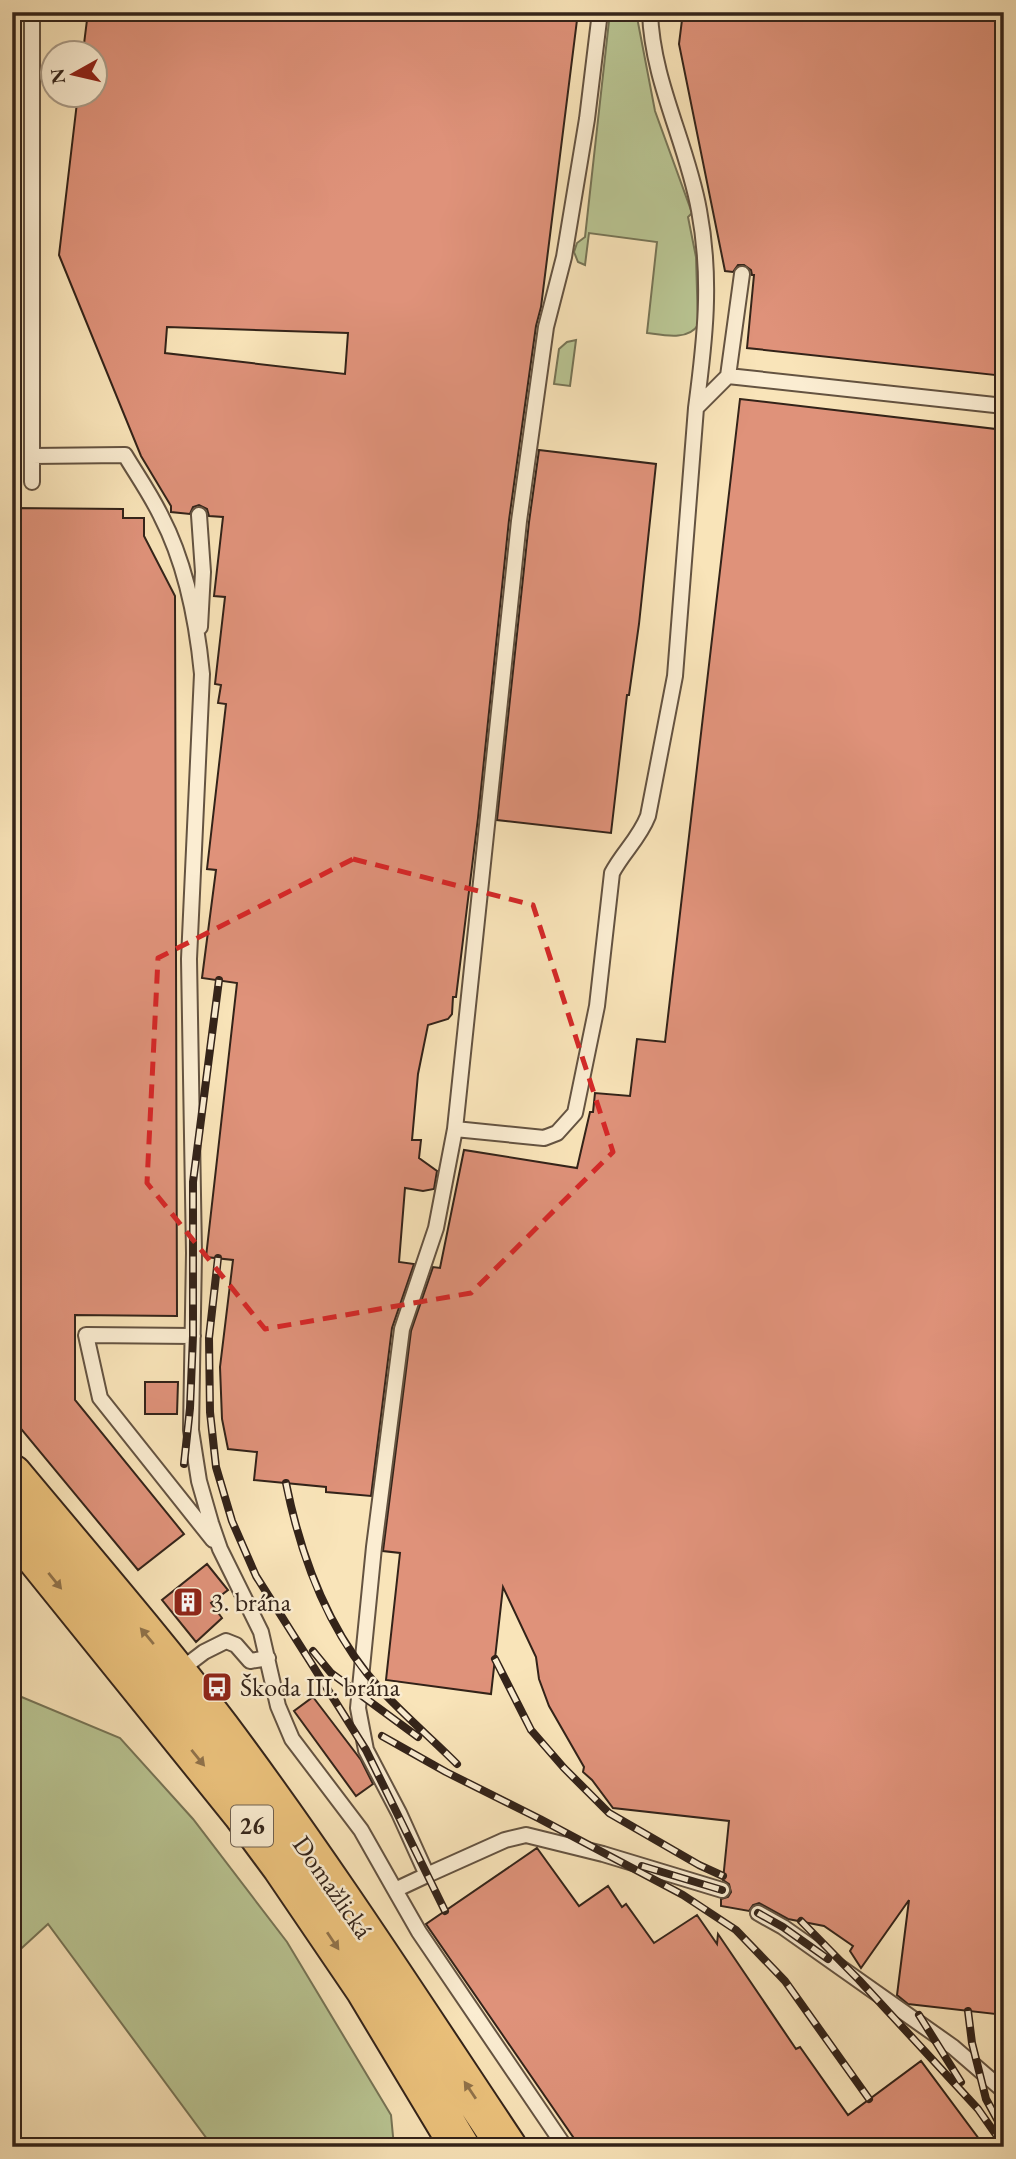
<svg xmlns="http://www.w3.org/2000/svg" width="1016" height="2159" viewBox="0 0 1016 2159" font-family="'EB Garamond',serif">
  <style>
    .green { fill: #b9c593; stroke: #767456; stroke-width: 2 }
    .building { fill: #df927a; stroke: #332319; stroke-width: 2; fill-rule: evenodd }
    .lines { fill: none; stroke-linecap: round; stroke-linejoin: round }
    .lane-casing { stroke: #645341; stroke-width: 18 }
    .primary-casing { stroke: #332319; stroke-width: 42 }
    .lane { stroke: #fbedd2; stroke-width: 14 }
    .primary { stroke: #ecc27c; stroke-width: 38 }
    .rail-casing { stroke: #332319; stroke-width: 8 }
    .rail { stroke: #fbedd2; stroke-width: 5; stroke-dasharray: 16; stroke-linecap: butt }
    .oneway { fill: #90724a }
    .marked { fill: none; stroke: #d62828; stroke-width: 5; stroke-dasharray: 14 9; stroke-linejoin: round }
    .labels { text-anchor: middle; stroke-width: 5; stroke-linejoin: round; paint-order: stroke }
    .shield { fill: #fbedd2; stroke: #6f6050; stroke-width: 2 }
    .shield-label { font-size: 24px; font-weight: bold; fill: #332319 }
    .poi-label { font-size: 26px; fill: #332319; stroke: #fbedd2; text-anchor: start }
    .street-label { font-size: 26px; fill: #332319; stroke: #fbedd2 }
  </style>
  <rect width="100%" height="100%" fill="#f9e4b9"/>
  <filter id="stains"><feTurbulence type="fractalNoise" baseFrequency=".00286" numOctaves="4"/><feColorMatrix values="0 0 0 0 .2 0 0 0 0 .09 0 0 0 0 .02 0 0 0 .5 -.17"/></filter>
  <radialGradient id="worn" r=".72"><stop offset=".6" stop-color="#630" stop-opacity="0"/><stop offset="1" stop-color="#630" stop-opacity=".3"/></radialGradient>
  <path class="green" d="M 610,12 L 636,12 L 655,111 L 692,213 L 688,217 L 696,257 L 698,325 C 688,341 663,335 647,333 L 657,242 L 589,233 L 585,265 L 578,262 L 574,252 L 577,243 L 585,237 Z
    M 576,340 L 570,386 L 554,384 L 559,349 L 567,342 Z
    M 12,1693 L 120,1738 L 193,1819 L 287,1942 L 391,2115 L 394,2147 L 213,2147 L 48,1924 L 12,1957 Z"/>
  <path class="building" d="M 88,12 L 578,12 L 541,307 L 536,326 L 509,520 L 478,818 L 456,997 L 453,997 L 452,1014 L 448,1019 L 428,1025 L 418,1074 L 412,1140 L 421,1140 L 419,1158 L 437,1171 L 434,1189 L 423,1191 L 405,1188 L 399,1262 L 414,1264 L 392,1328 L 371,1496 L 326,1492 L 326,1487 L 254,1480 L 257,1452 L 228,1449 L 222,1419 L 220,1367 L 233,1260 L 206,1257 L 237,983 L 202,978 L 216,870 L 207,869 L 226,704 L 218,703 L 221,685 L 215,684 L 225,597 L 214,596 L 223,517 L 209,516 L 207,509 L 199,505 L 193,507 L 190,514 L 171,512 L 171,506 L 141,456 L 59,255 L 78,94 L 94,94 L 94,52 L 83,52 ZM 167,327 L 348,333 L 345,374 L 165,353 Z
    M 683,12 L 1004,12 L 1004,376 L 747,348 L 754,275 L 752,275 L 751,270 L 744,265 L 738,265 L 733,272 L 725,271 L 679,44 Z
    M 740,399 L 1004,430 L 1004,2015 L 908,2004 L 897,1995 L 909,1900 L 861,1968 L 850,1951 L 853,1946 L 824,1926 L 788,1919 L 759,1903 L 753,1905 L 749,1911 L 721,1906 L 721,1899 L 728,1897 L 731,1892 L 729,1884 L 723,1880 L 729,1821 L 613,1808 L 592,1780 L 583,1772 L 584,1767 L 549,1706 L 539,1679 L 536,1657 L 503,1587 L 491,1694 L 386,1680 L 400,1553 L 383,1551 L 411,1331 L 433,1267 L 440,1268 L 464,1150 L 577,1168 L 590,1112 L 593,1112 L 595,1093 L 630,1096 L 637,1039 L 665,1042 Z
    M 539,450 L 656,464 L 639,624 L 629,695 L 627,695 L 611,833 L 497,820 L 529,522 Z
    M 12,508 L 123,509 L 123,518 L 144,518 L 144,536 L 175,596 L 177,1316 L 75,1315 L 75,1400 L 184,1534 L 138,1570 L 12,1418 Z
    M 145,1382 L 178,1382 L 177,1414 L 145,1414 Z
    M 207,1564 L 228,1590 L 211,1603 L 222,1618 L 196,1642 L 162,1600 Z
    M 313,1697 L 361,1760 L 373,1784 L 356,1796 L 294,1711 Z
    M 537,1848 L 579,1906 L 608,1886 L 622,1907 L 626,1904 L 654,1943 L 697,1915 L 717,1944 L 718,1934 L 796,2049 L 800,2047 L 848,2115 L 921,2061 L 985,2147 L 580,2147 L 426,1924 Z"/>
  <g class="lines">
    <g class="lane-casing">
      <path id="lane" d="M 600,12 L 587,119 L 564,257 L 546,327 L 519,521 L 455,1129 L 436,1228 L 402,1329 L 374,1547 L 358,1708 L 366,1750 L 399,1813 L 427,1875 L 505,1840 L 526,1835 L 603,1854 L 722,1890
        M 650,12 C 652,81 687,143 699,210 C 712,279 705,340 696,408
        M 728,376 L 742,274
        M 32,456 L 125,455 C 137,475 151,495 161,516 C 186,564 197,622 202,674 L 189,959 L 194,1253 L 191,1430 L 199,1481 L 211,1523 L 220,1549 L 261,1632 L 278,1706 L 292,1739 L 361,1830 L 395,1890
        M 32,482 L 32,12
        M 199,515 L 203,572 L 200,627
        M 455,1129 L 544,1138 L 557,1133 L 575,1113 L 597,1006 L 612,873 C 623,852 639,839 648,816 L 675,676 L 696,408 L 728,376 L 1004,406
        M 193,1336 L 86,1335 L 100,1398 L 213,1540
        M 179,1671 L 204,1652 L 226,1641 L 236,1645 L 250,1661 L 268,1658
        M 427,1875 L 395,1890 L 419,1932 L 565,2147
        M 758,1913 L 783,1927 L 953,2047 L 1004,2091"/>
    </g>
    <g class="primary-casing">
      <path id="primary" d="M 12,1474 C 82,1558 154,1641 220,1728 C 321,1863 413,2006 507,2147
        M 12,1528 L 242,1813 L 282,1867 L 365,1989 L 460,2147"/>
    </g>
    <use href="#lane" class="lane"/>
    <use href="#primary" class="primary"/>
    <g class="rail-casing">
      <path id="rail" d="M 218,1258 L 209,1338 L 210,1412 L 216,1467 L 232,1521 L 256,1576 L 366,1750 L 445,1911
        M 184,1464 L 190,1408 L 193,1336 L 193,1182 L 219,980
        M 286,1483 C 301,1558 328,1632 381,1690 C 405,1716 432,1739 457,1764
        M 313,1651 L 331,1673 L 418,1737
        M 495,1659 L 531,1730 L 564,1768 L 609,1813 L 699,1865 L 723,1876
        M 382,1736 L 446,1772 L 540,1819 L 683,1895 L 736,1930 L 785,1981 L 869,2099
        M 642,1866 L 722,1890
        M 758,1913 L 783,1927 L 828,1959
        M 801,1921 L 859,1980 L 978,2109 L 1004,2146
        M 968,2011 L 972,2043 L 986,2099 L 1004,2132
        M 919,2015 L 961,2082"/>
    </g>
    <use href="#rail" class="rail"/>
  </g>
  <defs><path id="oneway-solid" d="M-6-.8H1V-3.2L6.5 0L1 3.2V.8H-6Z" transform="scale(1.75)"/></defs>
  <g class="oneway">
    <use href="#oneway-solid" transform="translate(55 1581) rotate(51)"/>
    <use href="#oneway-solid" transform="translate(147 1636) rotate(-130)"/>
    <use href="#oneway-solid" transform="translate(198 1758) rotate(51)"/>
    <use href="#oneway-solid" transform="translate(333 1941) rotate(56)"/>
    <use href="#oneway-solid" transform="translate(470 2090) rotate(-124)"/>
  </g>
  <path class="marked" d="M 353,859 L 533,905 L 613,1152 L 471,1293 L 265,1329 L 147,1183 L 158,958 Z"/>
  <defs>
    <g id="building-square" transform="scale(1.575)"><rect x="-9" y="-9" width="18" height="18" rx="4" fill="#8f2418" stroke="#fbedd2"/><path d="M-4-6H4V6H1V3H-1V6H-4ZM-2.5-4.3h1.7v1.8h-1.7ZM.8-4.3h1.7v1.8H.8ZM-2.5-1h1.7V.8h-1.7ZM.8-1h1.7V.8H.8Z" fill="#fff"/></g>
    <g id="bus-square" transform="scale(1.575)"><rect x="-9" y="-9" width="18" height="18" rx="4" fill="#8f2418" stroke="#fbedd2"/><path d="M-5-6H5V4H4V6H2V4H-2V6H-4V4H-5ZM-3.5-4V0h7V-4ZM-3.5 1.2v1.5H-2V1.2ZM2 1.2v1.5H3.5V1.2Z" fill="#fff"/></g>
  </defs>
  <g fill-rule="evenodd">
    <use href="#building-square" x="188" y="1602"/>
    <use href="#bus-square" x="217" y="1687"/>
  </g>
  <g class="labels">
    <rect class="shield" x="231" y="1805.5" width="42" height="41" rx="5"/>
    <g class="shield-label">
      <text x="252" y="1834">26</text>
    </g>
    <g class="poi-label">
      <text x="211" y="1611">3. brána</text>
      <text x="240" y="1696">Škoda III. brána</text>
    </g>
    <g class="street-label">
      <text transform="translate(333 1887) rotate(55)" y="9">Domažlická</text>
    </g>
  </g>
  <rect width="1016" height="2159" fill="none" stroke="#f9e4b9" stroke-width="42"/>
  <rect x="14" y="14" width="988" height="2131" fill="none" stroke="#332319" stroke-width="3.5"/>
  <rect x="21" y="21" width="974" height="2117" fill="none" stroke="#332319" stroke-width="2"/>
  <g transform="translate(74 74) rotate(262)"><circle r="33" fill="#fbedd2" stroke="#ab9c88" stroke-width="2"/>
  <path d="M0-5L12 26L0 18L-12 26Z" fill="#8f2418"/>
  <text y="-10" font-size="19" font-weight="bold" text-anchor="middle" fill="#332319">N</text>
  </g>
  <rect width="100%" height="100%" filter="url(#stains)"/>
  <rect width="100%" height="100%" fill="url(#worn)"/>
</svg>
